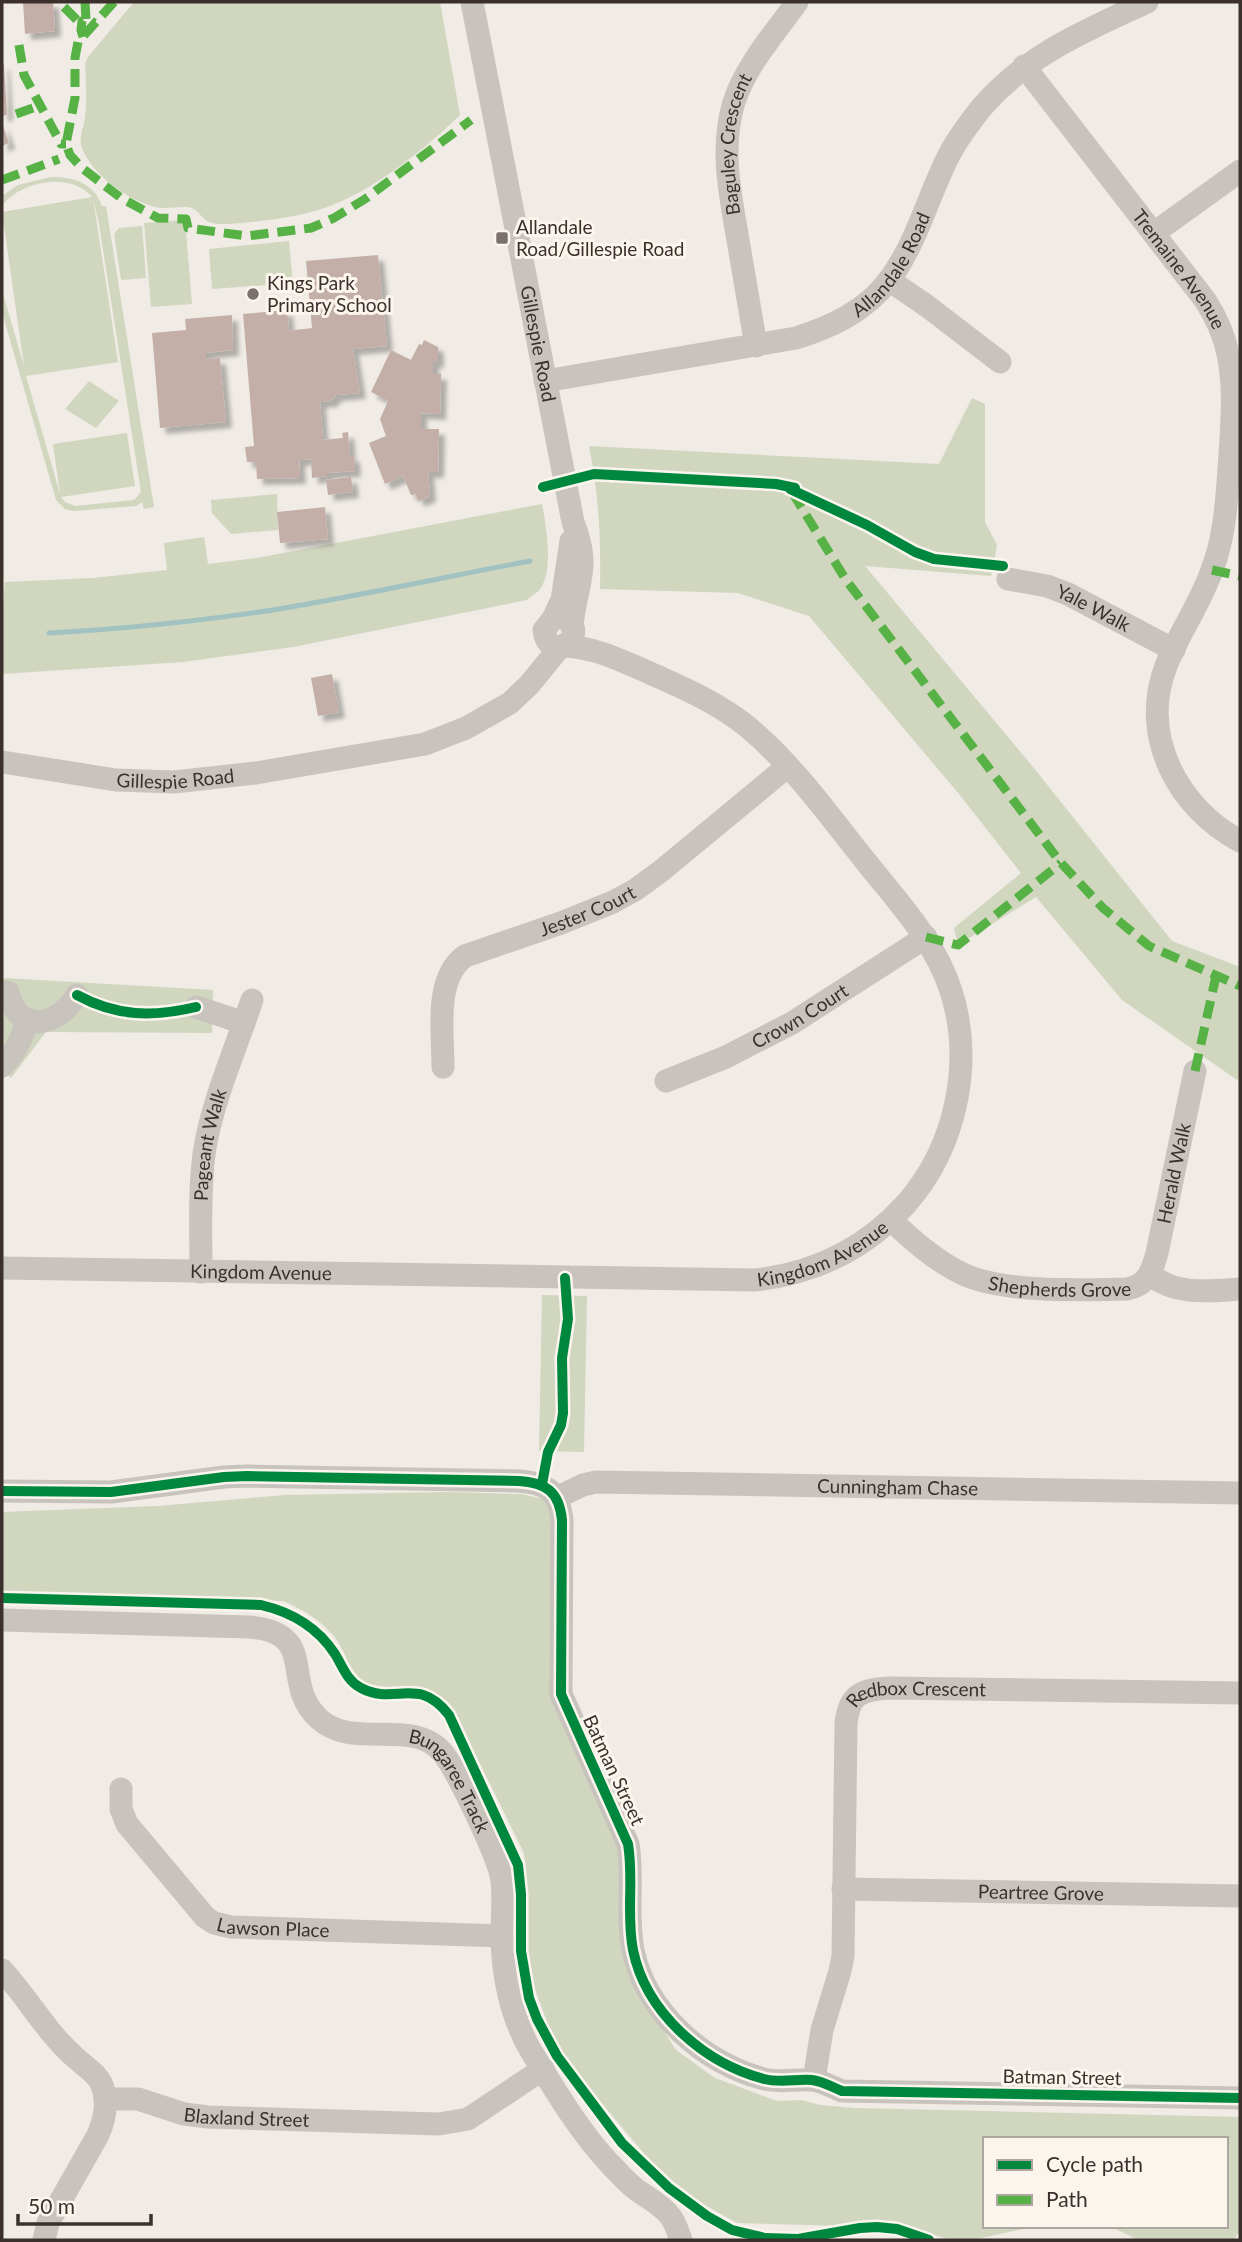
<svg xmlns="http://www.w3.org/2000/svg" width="1242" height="2242" viewBox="0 0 1242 2242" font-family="Lato,sans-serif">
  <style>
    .green { fill: #d1d6bf; fill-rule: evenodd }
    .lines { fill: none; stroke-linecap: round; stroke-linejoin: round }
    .stream { stroke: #a1c2c1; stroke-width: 5 }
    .building { fill: #c3afa7; filter: url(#shadow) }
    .minor { stroke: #c9c3be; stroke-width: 23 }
    .quiet { stroke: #57b246; stroke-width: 9; stroke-dasharray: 18 9; stroke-linecap: butt }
    .cycleway-casing { stroke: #fbf5ee; stroke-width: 15 }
    .cycleway { stroke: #00873e; stroke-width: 10 }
    .poi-dot { fill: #7a716c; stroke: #fbf5ee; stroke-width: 2.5 }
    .labels { text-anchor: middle; stroke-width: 6; stroke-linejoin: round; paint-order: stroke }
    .street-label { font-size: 19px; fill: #3b302b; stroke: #fbf5ee }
    .poi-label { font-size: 19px; fill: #3b302b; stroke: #fbf5ee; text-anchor: start }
  </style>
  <defs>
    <filter id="shadow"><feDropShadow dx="6" dy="6" stdDeviation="2" flood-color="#0004"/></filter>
  </defs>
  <rect width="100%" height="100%" fill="#f0ebe5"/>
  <path class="green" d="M 134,2 L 440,2 L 460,115 C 426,148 379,186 335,204 C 308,215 280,219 251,222 C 241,223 219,226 209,222 C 203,220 199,211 192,208 C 183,205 166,210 155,207 C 128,200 92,175 82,148 C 78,137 84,128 85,117 C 87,100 86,82 85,64 L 88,57 Z
    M 51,177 C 74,177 94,183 102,206 L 106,206 L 154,507 L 144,509 L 142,502 L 136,506 L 73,511 L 65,509 L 56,500 L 2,312 L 2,290 L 24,366 L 2,212 L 92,197 C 71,171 20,181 2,206 L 2,196 L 18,185 ZM 93,198 L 99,224 L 141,492 L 134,500 L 75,506 L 65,502 L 61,497 L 135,486 L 127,433 L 53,444 L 60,494 L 26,376 L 118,362 Z
    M 185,220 L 192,304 L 151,307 L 144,223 Z
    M 142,226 L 146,278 L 121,280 L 114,234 L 119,228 Z
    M 289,241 L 293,283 L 212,289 L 209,249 Z
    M 89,381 L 119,401 L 96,428 L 65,409 Z
    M 972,398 L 985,404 L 985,522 L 997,545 L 991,576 L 865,566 L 1033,767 L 1172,941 L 1240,967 L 1240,1082 L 1122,1000 L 1036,897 L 958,945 L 954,928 L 1021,873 L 959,794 L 809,616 L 738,593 L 600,589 C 601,539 599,495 589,446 L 939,464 Z
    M 277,494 L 278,530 L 231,534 L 212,513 L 211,500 Z
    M 542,504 C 546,524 554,572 540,589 C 537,593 531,596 527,600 L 293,647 L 183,662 L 2,674 L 2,619 L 5,582 L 93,578 L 167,570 L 164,543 L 204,537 L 208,564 L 257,558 Z
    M 4,978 L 213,990 L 212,1033 L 46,1032 L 11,1078 L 2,1069 L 2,979 Z
    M 542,1295 L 587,1296 L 584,1452 L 539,1451 Z
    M 448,1492 L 521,1494 L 543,1499 L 550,1510 L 553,1524 L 553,1689 L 620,1844 L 653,2014 L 676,2050 L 715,2078 L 777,2101 L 802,2100 L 820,2105 L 854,2108 L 1240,2117 L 1240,2230 L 1234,2240 L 1138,2240 L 1110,2226 L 1226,2226 L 1226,2139 L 985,2139 L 985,2226 L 1037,2226 L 972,2240 L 962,2240 L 944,2238 L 913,2228 L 737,2223 L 703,2204 L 657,2169 L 594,2094 L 554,2040 L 532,1982 L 527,1944 L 527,1886 L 524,1853 L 451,1705 C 439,1694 422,1688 406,1687 C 392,1686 375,1690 363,1681 C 348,1670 345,1648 333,1635 C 319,1619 302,1609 283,1601 L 2,1592 L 2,1512 L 158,1506 L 285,1495 Z"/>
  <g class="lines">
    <path class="stream" d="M 49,633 C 124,629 198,621 273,610 C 359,596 445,577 530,561"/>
  </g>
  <path class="building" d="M 23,2 L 53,2 L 55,31 L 25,34 Z
    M 2,64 L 4,64 L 7,115 L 2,116 Z
    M 2,122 L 9,143 L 2,146 Z
    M 378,255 L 387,346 L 353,349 L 360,393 L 336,395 L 331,401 L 320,402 L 323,440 L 343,438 L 342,433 L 348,432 L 350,456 L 354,456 L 355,471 L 327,473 L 327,476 L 312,478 L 311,459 L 299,460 L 300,478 L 257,479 L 256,462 L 247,462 L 245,447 L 254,446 L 243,314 L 287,310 L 289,330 L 286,331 L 312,328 L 306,261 Z
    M 232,315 L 233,350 L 206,353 L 206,359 L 220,358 L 226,422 L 160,428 L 152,333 L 186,330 L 185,319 Z
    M 424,340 L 438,347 L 438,362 L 433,362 L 433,374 L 441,374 L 440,414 L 421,413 L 421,429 L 439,429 L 438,472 L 428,472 L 430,496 L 418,501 L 416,494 L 411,495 L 403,476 L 385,484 L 369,443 L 386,436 L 380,419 L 388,401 L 371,392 L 391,350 L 411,360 L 419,344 L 422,345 Z
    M 351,477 L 353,492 L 328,495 L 326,480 Z
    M 325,507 L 328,539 L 280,543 L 277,512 Z
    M 332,674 L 339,712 L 318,716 L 311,678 Z"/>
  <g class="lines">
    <g class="minor">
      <path id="s1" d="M 472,2 L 573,522 C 592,570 576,581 572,627"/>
      <path id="s2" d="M 1024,66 L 1205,300 C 1216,317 1224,334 1228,354 C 1235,387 1232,421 1230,455 C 1227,494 1226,534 1212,570 C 1200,604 1179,633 1166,666 C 1139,736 1178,808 1240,841"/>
      <path d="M 1154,233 L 1240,171"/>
      <path d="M 889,280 L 927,306 L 1000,362"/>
      <path id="s3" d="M 756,346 C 750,311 744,275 738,240 C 730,193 720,148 734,102 C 746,65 775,33 797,2"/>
      <path id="s4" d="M 545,381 L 796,338 C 831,327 866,311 889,280 C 917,243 928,196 949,155 C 958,138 970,122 982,107 C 1028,54 1085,31 1147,2"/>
      <path id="s5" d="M 1008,579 L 1047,586 L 1068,594 L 1174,650"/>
      <path d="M 553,619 C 559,617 564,617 569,622 C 587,640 547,662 544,630 L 553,619 L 562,600 L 571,541"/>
      <path id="s6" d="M 2,762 L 116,780 L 174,782 L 256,773 L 425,744 L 466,728 L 510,703 L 529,685 L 560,647"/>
      <path d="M 8,992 C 10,1000 14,1010 21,1016 C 42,1031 66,1013 77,995"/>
      <path d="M 196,1007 L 244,1023"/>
      <path d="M 2,1066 C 16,1052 22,1038 28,1019"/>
      <path id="s7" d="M 443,1067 C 443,1033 434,978 465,956 L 561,923 L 613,902 L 635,890 L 661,871 L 788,766"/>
      <path id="s8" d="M 666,1081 L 726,1057 L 792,1023 L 926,937"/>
      <path id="s9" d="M 891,1220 C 913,1241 937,1262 965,1275 C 1008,1293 1080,1290 1127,1289 C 1148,1285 1152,1271 1157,1253 L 1195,1071"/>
      <path id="s10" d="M 2,1268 L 754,1280 C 814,1274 866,1248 906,1204 C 956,1147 974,1063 951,991 C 935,941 899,903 867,863 C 830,817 795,767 749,728 C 720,704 686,689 652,674 C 622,661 596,647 562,646"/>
      <path id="s11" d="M 201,1272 C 201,1233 199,1193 204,1154 C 211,1104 236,1048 252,1000"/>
      <path d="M 1151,1275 C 1177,1296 1209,1291 1240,1289"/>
      <path d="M 2,1491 L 111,1492 L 224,1477 L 247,1476 L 519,1481 C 546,1483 559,1491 562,1520 L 561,1694 L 628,1844 C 634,1879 626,1915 633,1950 C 646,2013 704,2063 764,2079 C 780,2083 795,2079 812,2080 C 822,2081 832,2087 842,2091 L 1240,2098"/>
      <path id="s12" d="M 556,1498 L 583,1485 L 596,1482 L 1240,1493"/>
      <path id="s13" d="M 2,1620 L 249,1627 C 320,1633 280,1682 318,1718 C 352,1751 412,1717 442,1752 C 456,1768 500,1860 502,1881 C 504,1899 502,1916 502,1934 C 502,1974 511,2017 531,2051 C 555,2090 579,2131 610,2164 C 619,2173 627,2183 637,2190 C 648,2198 662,2205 670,2216 C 676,2223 678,2233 681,2240"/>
      <path id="s14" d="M 121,1789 L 121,1809 L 127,1824 L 205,1917 L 214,1923 L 231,1927 L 502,1936"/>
      <path id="s15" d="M 843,1889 L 1240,1896"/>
      <path d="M 2,1970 C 29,1999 47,2034 78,2060 C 87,2068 99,2075 103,2088 C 108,2103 104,2121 98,2135 L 48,2223 L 44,2240"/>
      <path id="s16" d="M 814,2080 L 822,2030 L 840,1971 L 843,1956 L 846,1724 C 849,1694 861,1690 889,1688 L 1240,1693"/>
      <path id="s17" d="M 105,2099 L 138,2099 L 184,2114 L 208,2117 L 439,2124 L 468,2119 L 543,2069"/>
    </g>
    <path class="quiet" d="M 85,2 L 86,19
      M 114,2 L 78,42 L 75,58 L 75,98 L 66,144 L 70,155 L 82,168 L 121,198 L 158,218 L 186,219 L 188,228 L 247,236 L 311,228 L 334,218 L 365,199 L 471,120
      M 64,7 L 81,24
      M 83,37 L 81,30 L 82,21 L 86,19 L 95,23
      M 19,45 L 24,75 L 61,144 L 66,144
      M 16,114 L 41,105
      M 2,180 L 59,159
      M 792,492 L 846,580 L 1061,863 L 1103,908 L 1149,946 L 1240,986
      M 1212,570 L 1240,576
      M 926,937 L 958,945 L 1061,863
      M 1195,1071 L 1216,976"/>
    <g class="cycleway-casing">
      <path id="cycleway" d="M 543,487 L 594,474 L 776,484 L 795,488 L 790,489 L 867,525 L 915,552 L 934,559 L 1003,566
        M 77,995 C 117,1017 153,1017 196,1007
        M 542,1484 L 548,1452 L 561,1425 L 563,1413 L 562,1358 L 568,1319 L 565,1278
        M 2,1491 L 111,1492 L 224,1477 L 247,1476 L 519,1481 C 546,1483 559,1491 562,1520 L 561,1694 L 628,1844 C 634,1879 626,1915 633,1950 C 646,2013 704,2063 764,2079 C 780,2083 795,2079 812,2080 C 822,2081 832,2087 842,2091 L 1240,2098
        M 2,1598 L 261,1605 C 291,1612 318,1628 335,1654 C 343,1667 347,1681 361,1688 C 395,1706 418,1675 449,1715 L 518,1865 L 521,1894 L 521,1951 L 529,1998 L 537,2019 L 557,2056 L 622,2143 L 669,2188 L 707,2216 L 732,2230 L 765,2238 L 798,2239 L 860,2228 L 877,2227 L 897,2229 L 929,2240"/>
    </g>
    <use href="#cycleway" class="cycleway"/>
  </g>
  <g class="poi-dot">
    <rect x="495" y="231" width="14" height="14" rx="3.5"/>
    <circle cx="253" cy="294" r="7"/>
  </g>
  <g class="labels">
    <g class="street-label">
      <text dy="7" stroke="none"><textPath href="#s3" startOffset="205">Baguley Crescent</textPath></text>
      <text dy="7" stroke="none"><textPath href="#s4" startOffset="380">Allandale Road</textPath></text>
      <text dy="7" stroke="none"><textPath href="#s2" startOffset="256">Tremaine Avenue</textPath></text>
      <text dy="7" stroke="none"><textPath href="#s1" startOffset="348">Gillespie Road</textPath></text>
      <text dy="7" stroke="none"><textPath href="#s5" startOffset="91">Yale Walk</textPath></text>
      <text dy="7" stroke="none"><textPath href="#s6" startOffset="175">Gillespie Road</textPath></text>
      <text dy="7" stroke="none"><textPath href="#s7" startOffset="248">Jester Court</textPath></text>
      <text dy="7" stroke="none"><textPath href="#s8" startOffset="149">Crown Court</textPath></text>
      <text dy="7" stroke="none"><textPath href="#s11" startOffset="128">Pageant Walk</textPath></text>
      <text dy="7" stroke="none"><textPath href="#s9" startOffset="388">Herald Walk</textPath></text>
      <text dy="7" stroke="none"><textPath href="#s10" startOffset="826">Kingdom Avenue</textPath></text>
      <text dy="7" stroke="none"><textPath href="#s10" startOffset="259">Kingdom Avenue</textPath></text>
      <text dy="7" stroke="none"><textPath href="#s9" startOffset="189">Shepherds Grove</textPath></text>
      <text dy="7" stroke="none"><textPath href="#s12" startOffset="345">Cunningham Chase</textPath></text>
      <text dy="7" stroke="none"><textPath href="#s16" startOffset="450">Redbox Crescent</textPath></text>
      <text transform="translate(614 1770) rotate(65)" y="7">Batman Street</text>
      <text dy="7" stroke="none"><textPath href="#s13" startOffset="532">Bungaree Track</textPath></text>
      <text dy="7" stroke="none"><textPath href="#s15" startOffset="198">Peartree Grove</textPath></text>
      <text dy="7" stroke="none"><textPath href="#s14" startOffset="228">Lawson Place</textPath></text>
      <text transform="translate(1062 2077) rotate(1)" y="7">Batman Street</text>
      <text dy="7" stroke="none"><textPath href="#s17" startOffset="144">Blaxland Street</textPath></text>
    </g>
    <g class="poi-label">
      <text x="516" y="234">Allandale<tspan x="516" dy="22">Road/Gillespie Road</tspan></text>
      <text x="267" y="290">Kings Park<tspan x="267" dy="22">Primary School</tspan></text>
    </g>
  </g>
  <rect width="1242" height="2242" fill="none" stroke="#3b302b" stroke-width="7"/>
  <rect x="983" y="2137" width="245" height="91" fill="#fbf5ee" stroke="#aea6a0" stroke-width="2"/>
  <rect x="997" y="2160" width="35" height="10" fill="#00873e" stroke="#aea6a0" stroke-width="2"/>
  <text x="1046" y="2172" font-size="21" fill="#3b302b">Cycle path</text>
  <rect x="997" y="2195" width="35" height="10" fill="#57b246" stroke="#aea6a0" stroke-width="2"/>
  <text x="1046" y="2207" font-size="21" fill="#3b302b">Path</text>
  <path d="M18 2214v10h133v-10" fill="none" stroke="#3b302b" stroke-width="3.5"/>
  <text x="28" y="2214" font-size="21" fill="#3b302b" stroke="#fbf5ee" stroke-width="5" paint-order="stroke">50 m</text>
</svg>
